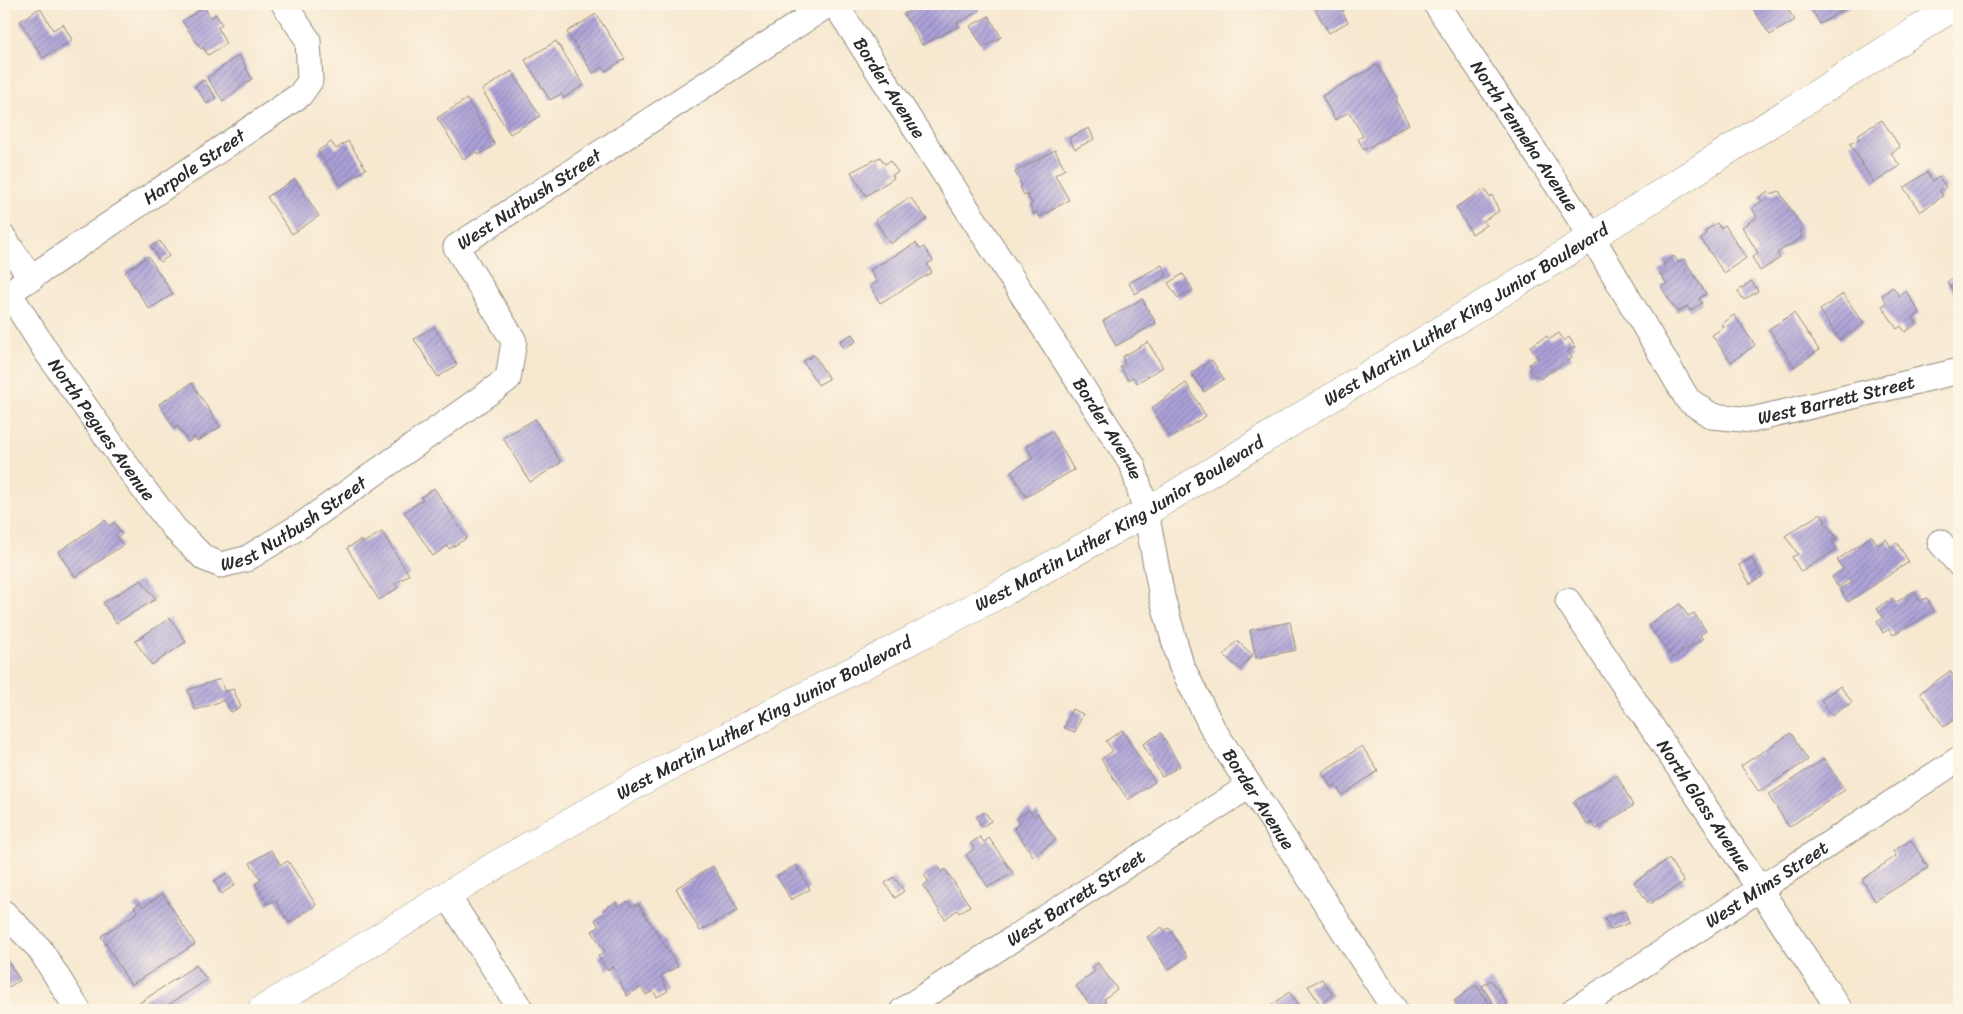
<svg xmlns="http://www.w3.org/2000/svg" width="1963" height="1014" viewBox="0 0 1963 1014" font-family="Sriracha,sans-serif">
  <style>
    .building { fill: url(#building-hatch) }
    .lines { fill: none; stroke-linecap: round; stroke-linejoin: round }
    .minor-casing { stroke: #918a7e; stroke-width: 27 }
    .major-casing { stroke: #918a7e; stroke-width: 29 }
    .minor { stroke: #fff; stroke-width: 25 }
    .major { stroke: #fff; stroke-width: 28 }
    .labels { text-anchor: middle; stroke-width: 4; stroke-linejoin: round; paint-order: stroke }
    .street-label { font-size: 18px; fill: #2b2b2b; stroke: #fcf5e5 }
  </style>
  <defs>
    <pattern id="building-hatch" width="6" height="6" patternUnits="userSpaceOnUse" patternTransform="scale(1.25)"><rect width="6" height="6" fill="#aca1d8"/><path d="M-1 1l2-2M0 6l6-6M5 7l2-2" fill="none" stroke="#8c83af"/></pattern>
  </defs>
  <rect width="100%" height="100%" fill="#fcf5e5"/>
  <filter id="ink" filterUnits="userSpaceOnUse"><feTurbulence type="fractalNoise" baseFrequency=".02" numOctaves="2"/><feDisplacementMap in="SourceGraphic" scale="10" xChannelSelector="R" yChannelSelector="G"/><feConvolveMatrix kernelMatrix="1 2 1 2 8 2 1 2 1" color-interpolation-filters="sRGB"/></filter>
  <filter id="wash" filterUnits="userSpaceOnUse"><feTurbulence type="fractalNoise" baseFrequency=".0096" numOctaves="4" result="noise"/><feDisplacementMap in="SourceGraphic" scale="20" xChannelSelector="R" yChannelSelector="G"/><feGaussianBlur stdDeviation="1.12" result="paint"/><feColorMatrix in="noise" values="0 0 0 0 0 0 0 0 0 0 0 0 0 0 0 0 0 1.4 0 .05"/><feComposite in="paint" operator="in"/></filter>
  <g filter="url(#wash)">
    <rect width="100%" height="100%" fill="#f7e8d0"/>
    <g id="blocks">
      <path class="building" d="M 922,4 L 975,4 L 979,11 L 957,23 L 959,26 L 922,45 L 904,14 Z
        M 1312,4 L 1355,4 L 1342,11 L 1348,22 L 1329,33 Z
        M 1750,4 L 1784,4 L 1795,20 L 1770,35 Z
        M 1808,4 L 1853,4 L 1820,24 Z
        M 204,7 L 211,18 L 216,14 L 222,25 L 218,27 L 226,44 L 208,55 L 203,47 L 201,49 L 182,21 Z
        M 40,8 L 53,30 L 63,24 L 72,40 L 43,58 L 20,21 Z
        M 596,14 L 625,59 L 606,71 L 603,67 L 593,73 L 567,32 Z
        M 989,16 L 1001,37 L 983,47 L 970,26 Z
        M 556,41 L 584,85 L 564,98 L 561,94 L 550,100 L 525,60 Z
        M 239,55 L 252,79 L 223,101 L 207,78 Z
        M 1377,65 L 1397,97 L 1397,103 L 1409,124 L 1364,150 L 1358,139 L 1363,136 L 1349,112 L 1335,120 L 1322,96 Z
        M 4,70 L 9,78 L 4,81 Z
        M 512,71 L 540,116 L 510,134 L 482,90 Z
        M 204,80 L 216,98 L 207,104 L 195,86 Z
        M 467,99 L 495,145 L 479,155 L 476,151 L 464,160 L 437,118 Z
        M 1882,120 L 1900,147 L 1891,153 L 1900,166 L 1874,183 L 1850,144 L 1859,139 L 1857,135 Z
        M 1089,128 L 1094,139 L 1075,149 L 1069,138 Z
        M 348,141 L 366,169 L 340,185 L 318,151 L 331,142 L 336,149 Z
        M 1055,150 L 1065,169 L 1055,175 L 1069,200 L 1040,217 L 1037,212 L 1034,214 L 1030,206 L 1032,204 L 1027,194 L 1024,195 L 1020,187 L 1022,186 L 1015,172 Z
        M 880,157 L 885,164 L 890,161 L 898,172 L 892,175 L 894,178 L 866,196 L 851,172 Z
        M 1927,172 L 1933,181 L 1939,177 L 1946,187 L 1940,191 L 1943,196 L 1920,212 L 1904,188 Z
        M 295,179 L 319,216 L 292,234 L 267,197 Z
        M 1485,189 L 1489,197 L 1492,195 L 1499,211 L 1483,221 L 1486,225 L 1472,234 L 1456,207 Z
        M 1768,191 L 1771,195 L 1779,191 L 1801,226 L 1801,238 L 1777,253 L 1780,258 L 1760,271 L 1752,257 L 1758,253 L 1742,227 L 1757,217 L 1752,208 L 1762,201 L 1759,197 Z
        M 910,197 L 927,219 L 890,244 L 875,220 Z
        M 1717,223 L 1720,228 L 1725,225 L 1746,258 L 1724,273 L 1701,239 L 1707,234 L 1705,231 Z
        M 160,241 L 169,256 L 160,262 L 151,246 Z
        M 916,243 L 920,249 L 924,247 L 933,261 L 927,264 L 932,272 L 880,303 L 870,286 L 877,282 L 870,270 Z
        M 148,256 L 173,294 L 149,309 L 125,272 Z
        M 1674,256 L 1678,262 L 1684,259 L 1706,294 L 1699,298 L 1702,303 L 1690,311 L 1687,306 L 1677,312 L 1661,287 L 1667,284 L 1659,273 L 1666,268 L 1663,263 Z
        M 1162,265 L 1167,276 L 1135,294 L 1129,283 Z
        M 1183,274 L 1193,290 L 1178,298 L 1168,283 Z
        M 1959,274 L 1959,296 L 1957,297 L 1947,282 Z
        M 1751,281 L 1758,291 L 1744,300 L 1738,291 Z
        M 1893,287 L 1899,296 L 1906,291 L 1920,313 L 1913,318 L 1917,324 L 1905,332 L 1901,326 L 1897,329 L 1882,306 L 1887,303 L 1882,295 Z
        M 1843,294 L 1864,323 L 1840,340 L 1820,310 Z
        M 1142,299 L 1156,323 L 1116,346 L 1103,321 Z
        M 1794,313 L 1819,350 L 1794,367 L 1769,329 Z
        M 1734,315 L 1755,345 L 1731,362 L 1712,335 L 1724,327 L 1722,324 Z
        M 434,327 L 457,365 L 438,377 L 414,339 Z
        M 1559,333 L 1564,341 L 1569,337 L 1575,347 L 1568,351 L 1572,358 L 1540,379 L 1537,375 L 1534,377 L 1529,369 L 1531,367 L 1529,364 L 1538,358 L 1530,346 L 1547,336 L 1550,339 Z
        M 852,334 L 856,341 L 844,349 L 840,341 Z
        M 1148,342 L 1163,367 L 1137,383 L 1133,377 L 1128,380 L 1120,367 L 1125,364 L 1122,357 Z
        M 814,355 L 829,379 L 818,385 L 803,361 Z
        M 1212,360 L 1224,379 L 1204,392 L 1191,373 Z
        M 192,383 L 220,427 L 197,441 L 195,437 L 188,442 L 178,426 L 174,428 L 159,404 Z
        M 1186,383 L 1206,416 L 1171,438 L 1152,408 Z
        M 535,419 L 561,463 L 530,482 L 503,438 Z
        M 1052,431 L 1074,470 L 1026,497 L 1011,471 L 1033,458 L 1026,446 Z
        M 434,488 L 467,538 L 449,549 L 447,546 L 433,556 L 404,512 L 423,500 L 421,497 Z
        M 1821,513 L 1826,521 L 1824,522 L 1837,538 L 1832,541 L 1837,549 L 1801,572 L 1792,557 L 1798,554 L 1785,536 Z
        M 105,520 L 109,526 L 114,522 L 122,534 L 117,537 L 123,545 L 75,577 L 58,552 Z
        M 382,532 L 409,575 L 395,584 L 398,588 L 379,600 L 347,548 L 361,540 L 363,543 Z
        M 1872,536 L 1878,545 L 1886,539 L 1891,547 L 1897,543 L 1909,562 L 1848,602 L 1840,589 L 1852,582 L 1850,579 L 1838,587 L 1832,577 L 1843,569 L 1837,560 Z
        M 1751,558 L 1762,577 L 1750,584 L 1739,565 Z
        M 141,580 L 156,599 L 116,623 L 103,603 Z
        M 1914,591 L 1920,601 L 1927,598 L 1934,611 L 1893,635 L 1889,629 L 1883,633 L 1877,622 L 1883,618 L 1877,608 L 1892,598 L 1895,603 Z
        M 1680,604 L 1688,616 L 1694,613 L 1706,631 L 1700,635 L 1703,639 L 1673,658 L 1648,625 Z
        M 170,618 L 186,642 L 152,665 L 135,641 Z
        M 1290,622 L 1296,650 L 1256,658 L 1250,630 Z
        M 1237,641 L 1253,655 L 1240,669 L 1224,655 Z
        M 1950,671 L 1959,684 L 1959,716 L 1944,727 L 1920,693 Z
        M 220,679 L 225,692 L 233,689 L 241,707 L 231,712 L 225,700 L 195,710 L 188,690 Z
        M 1840,686 L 1852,702 L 1832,716 L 1821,700 Z
        M 1072,709 L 1083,714 L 1075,732 L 1064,728 Z
        M 1122,730 L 1155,782 L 1128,800 L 1101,759 L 1113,751 L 1106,741 Z
        M 1161,733 L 1180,766 L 1162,777 L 1143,744 Z
        M 1791,733 L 1808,760 L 1759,792 L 1741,766 Z
        M 1362,746 L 1378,771 L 1342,795 L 1335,785 L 1331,787 L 1322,772 Z
        M 1824,759 L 1845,790 L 1789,827 L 1768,795 Z
        M 1617,775 L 1633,806 L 1596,829 L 1592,822 L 1587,825 L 1573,802 Z
        M 1029,810 L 1033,816 L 1037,813 L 1056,840 L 1033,856 L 1014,828 L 1019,824 L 1016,819 Z
        M 985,812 L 991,821 L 982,827 L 976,817 Z
        M 980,837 L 984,842 L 989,838 L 1013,873 L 988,887 L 966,855 L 974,849 L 971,843 Z
        M 1911,840 L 1928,868 L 1875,901 L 1862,879 L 1896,856 L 1893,851 Z
        M 271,850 L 281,865 L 288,861 L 316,905 L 289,923 L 275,900 L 268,904 L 255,884 L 261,880 L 250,863 Z
        M 1669,859 L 1684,882 L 1649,904 L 1634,882 Z
        M 796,865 L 810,889 L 791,900 L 777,876 Z
        M 713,866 L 738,910 L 700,931 L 676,888 Z
        M 937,866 L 941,872 L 945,869 L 970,906 L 959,913 L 957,910 L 945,919 L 923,886 L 929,882 L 924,875 Z
        M 227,873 L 235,885 L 221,894 L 214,881 Z
        M 894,877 L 904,891 L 895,898 L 885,883 Z
        M 163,894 L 195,944 L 131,985 L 101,936 L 138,912 L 134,907 L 140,903 L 143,907 Z
        M 628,901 L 632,907 L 638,904 L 678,966 L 661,976 L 668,991 L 657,997 L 653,991 L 646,995 L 641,987 L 627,996 L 613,966 L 607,970 L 598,956 L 605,952 L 592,931 L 599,927 L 595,920 L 605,913 L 603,910 L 616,902 L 618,907 Z
        M 1625,911 L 1629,923 L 1610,930 L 1605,918 Z
        M 1162,927 L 1164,931 L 1169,928 L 1187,957 L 1168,970 L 1147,937 Z
        M 7,960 L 20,980 L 4,990 L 4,962 Z
        M 1098,963 L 1117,989 L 1104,999 L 1106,1002 L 1094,1010 L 1076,986 L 1095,971 L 1092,968 Z
        M 196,965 L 207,980 L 160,1010 L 129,1010 Z
        M 1322,979 L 1333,995 L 1320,1004 L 1308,986 Z
        M 1491,980 L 1509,1007 L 1504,1010 L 1497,1010 L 1482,986 Z
        M 1476,985 L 1494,1010 L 1460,1010 L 1454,1001 Z
        M 1289,992 L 1302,1010 L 1275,1010 L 1272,1005 Z"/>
    </g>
  </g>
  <g filter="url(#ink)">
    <use href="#blocks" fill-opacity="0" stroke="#918a7e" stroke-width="1"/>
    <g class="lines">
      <g class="minor-casing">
        <g id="minor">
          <path id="s1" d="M 835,4 L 1133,466 L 1146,512 L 1162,597 L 1181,665 L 1213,729 L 1395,1010"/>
          <path id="s2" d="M 1436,4 L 1592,237 L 1688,400 L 1712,416 L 1752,420 L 1959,371"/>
          <path d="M 4,238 L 31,279"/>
          <path id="s3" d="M 9,293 L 46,351 L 139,483 L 174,528 L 204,558 L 221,565 L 246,559 L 303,524 L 508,379 L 514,341 L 456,247 L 829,4"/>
          <path id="s4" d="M 4,296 L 300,95 L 310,81 L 308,40 L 284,4"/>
          <path d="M 1940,542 L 1959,564"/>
          <path id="s5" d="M 1568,601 L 1840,1010"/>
          <path d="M 447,895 L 521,1010"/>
          <path d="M 4,913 L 39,948 L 78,1010"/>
          <path id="s6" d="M 903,1010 L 1249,786"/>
          <path id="s7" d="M 1574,1010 L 1959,759"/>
        </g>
      </g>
      <g class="major-casing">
        <g id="major">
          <path id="s8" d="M 262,1010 L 498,864 L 642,781 L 1007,590 L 1146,512 L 1592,237 L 1958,4"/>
        </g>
      </g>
      <use href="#minor" class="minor"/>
      <use href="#major" class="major"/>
    </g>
  </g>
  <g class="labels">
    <g class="street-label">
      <text dy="6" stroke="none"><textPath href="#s1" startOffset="100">Border Avenue</textPath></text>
      <text dy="6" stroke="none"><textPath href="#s2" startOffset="159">North Tenneha Avenue</textPath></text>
      <text dy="6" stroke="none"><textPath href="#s4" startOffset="230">Harpole Street</textPath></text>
      <text dy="6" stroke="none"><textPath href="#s3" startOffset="928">West Nutbush Street</textPath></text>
      <text dy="6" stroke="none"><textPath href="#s8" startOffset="1391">West Martin Luther King Junior Boulevard</textPath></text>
      <text dy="6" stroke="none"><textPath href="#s2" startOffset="625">West Barrett Street</textPath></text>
      <text dy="6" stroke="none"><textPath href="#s3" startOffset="165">North Pegues Avenue</textPath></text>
      <text dy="6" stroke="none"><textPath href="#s1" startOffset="505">Border Avenue</textPath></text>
      <text dy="6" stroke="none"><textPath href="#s3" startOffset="432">West Nutbush Street</textPath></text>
      <text dy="6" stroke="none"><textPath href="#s8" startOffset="986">West Martin Luther King Junior Boulevard</textPath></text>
      <text dy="6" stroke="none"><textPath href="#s8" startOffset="581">West Martin Luther King Junior Boulevard</textPath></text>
      <text dy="6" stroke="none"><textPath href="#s1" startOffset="910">Border Avenue</textPath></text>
      <text dy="6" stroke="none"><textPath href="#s5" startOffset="246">North Glass Avenue</textPath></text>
      <text dy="6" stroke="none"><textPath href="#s7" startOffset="230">West Mims Street</textPath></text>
      <text dy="6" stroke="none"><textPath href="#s6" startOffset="206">West Barrett Street</textPath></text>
    </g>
  </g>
  <rect width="1963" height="1014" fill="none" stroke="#fcf5e5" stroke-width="20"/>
</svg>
